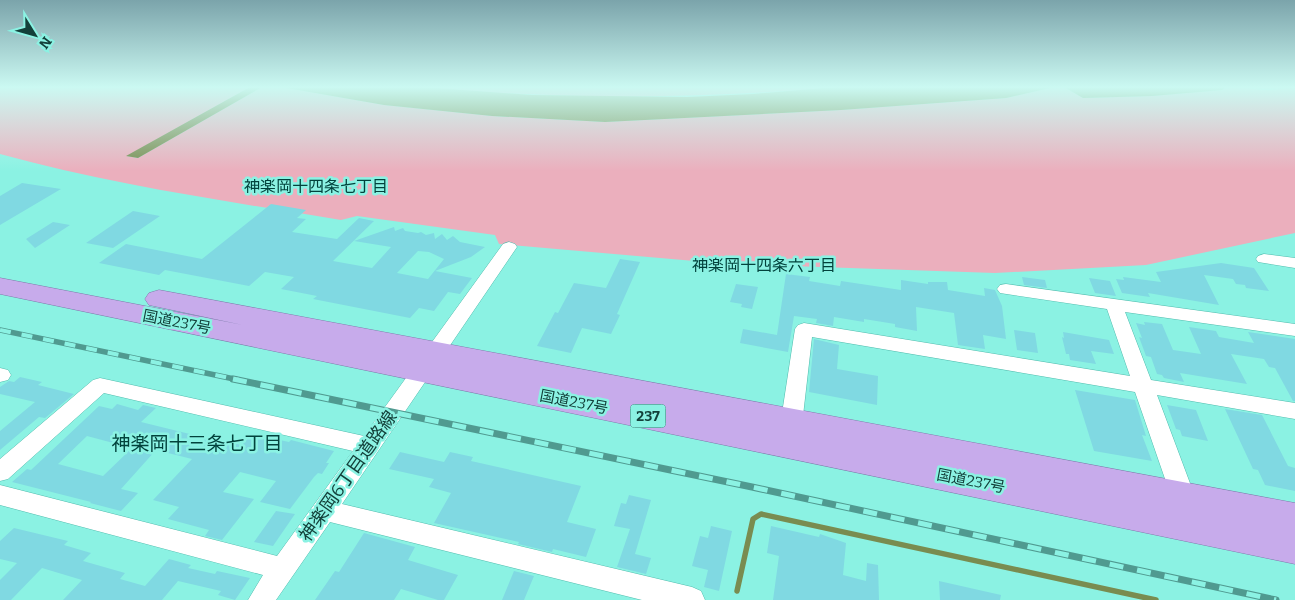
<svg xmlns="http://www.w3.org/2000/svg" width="1295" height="600" viewBox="0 0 1295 600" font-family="Bitter,'Noto Sans JP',serif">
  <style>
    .green { fill: #ebafbd }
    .water { fill: #798c50 }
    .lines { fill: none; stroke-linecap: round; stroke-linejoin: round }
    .stream { stroke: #798c50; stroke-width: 5.5 }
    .building { fill: #80d9e2; fill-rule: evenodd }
    .minor-casing { stroke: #51bbad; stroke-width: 1 }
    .trunk-casing { stroke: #7f78aa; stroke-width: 1 }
    .minor { fill: #fff; fill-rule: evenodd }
    .trunk { fill: #c7abeb; fill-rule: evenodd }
    .rail-far1-casing { stroke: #509a90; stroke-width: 5.5 }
    .rail-casing { stroke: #509a90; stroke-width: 7 }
    .rail-far1 { stroke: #8bf2e3; stroke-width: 4; stroke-dasharray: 11; stroke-linecap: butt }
    .rail { stroke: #8bf2e3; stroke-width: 5; stroke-dasharray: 14; stroke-linecap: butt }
    .labels { text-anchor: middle; stroke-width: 5; stroke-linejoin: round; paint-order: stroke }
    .shield { fill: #8bf2e3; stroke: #37756d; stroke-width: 1 }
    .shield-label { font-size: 14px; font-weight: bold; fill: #13403a }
    .street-label { font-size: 15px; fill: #13403a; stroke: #8bf2e3 }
    .neighbourhood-label { font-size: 16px; fill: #02423c; stroke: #8bf2e3 }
    .near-street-label { font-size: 18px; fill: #13403a; stroke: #8bf2e3 }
    .near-neighbourhood-label { font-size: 19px; fill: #02423c; stroke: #8bf2e3 }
  </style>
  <rect width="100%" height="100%" fill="#8bf2e3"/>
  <path class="green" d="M 0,87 L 250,87 L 127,156 L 138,158 L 262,87 L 281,87 L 384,105 L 492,116 L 605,122 L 841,110 L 1006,98 L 1054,87 L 1064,87 L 1083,98 L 1152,96 L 1222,90 C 1234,82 1251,90 1265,90 C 1275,91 1286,87 1295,87 L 1295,233 L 1146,265 L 995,273 L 729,264 L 499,244 L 495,235 L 357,216 L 341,220 C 227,201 112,185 0,154 Z
    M 423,87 L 836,87 C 699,99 560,100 423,87 Z"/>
  <path class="water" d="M 250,87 L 262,87 L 138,158 L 126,156 Z
    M 281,87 L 423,87 L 532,95 L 687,97 L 753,94 L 836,87 L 1054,87 L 1006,98 L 841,110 L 605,122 L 492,116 L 384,105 Z
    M 1064,87 L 1226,87 L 1222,90 L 1152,96 L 1083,98 Z"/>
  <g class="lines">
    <path class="stream" d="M 737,591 L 753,519 L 761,514 L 1156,600"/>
  </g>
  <path class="building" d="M 22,183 L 61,189 L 0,225 L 0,196 Z
    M 271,204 L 306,210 L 297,218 L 306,219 L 292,232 L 337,239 L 359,218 L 374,221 L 333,261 L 372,268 L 391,247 L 354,241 L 394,227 L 395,231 L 403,228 L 405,231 L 418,233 L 421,232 L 426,235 L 434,233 L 435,239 L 442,234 L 447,240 L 453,236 L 460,242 L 485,247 L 471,257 L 435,271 L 472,278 L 460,294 L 448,292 L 434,311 L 419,308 L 410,318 L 313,299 L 317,296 L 281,289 L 294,277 L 265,272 L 249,286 L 165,270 L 159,275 L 99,263 L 126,244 L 202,259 ZM 418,251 L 429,252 L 444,259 L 428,279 L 397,273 Z
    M 133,211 L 160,216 L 113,248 L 86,243 Z
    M 53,222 L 70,225 L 35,248 L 26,239 Z
    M 620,259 L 640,262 L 617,314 L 620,315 L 611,334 L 582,328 L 571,353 L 537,346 L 555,312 L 558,313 L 574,283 L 606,288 Z
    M 1221,263 L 1254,268 L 1269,291 L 1246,288 L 1245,285 L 1236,284 L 1233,279 L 1204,275 L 1219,305 L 1148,293 L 1150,297 L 1122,293 L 1116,279 L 1124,280 L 1123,277 L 1161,282 L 1156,272 Z
    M 786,274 L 810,277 L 809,281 L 840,286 L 841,281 L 901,290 L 901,280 L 928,284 L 928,282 L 947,282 L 948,290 L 985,296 L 984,288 L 995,290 L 1002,306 L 1006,339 L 983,335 L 985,349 L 958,345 L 954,313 L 916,307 L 917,331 L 895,327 L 895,324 L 864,319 L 864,322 L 834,317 L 833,326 L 816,323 L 817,319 L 794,316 L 788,352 L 740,343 L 743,329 L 777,335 Z
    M 1022,277 L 1045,280 L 1047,288 L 1024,285 Z
    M 1089,278 L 1110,281 L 1116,296 L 1095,293 Z
    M 736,284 L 758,287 L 752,309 L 741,307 L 742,304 L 730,302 Z
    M 1144,322 L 1162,324 L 1173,350 L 1201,354 L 1189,327 L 1216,331 L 1219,337 L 1254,343 L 1248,332 L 1295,339 L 1295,401 L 1293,401 L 1275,368 L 1269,367 L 1264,359 L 1231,354 L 1247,384 L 1180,373 L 1184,382 L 1164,378 L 1162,375 L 1157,374 L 1151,357 L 1146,356 L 1139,337 L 1142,338 L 1136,323 L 1145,325 Z
    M 1014,330 L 1035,333 L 1038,353 L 1017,350 Z
    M 1063,332 L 1109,340 L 1114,354 L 1091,351 L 1096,364 L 1070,360 L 1069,354 L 1066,354 L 1062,337 L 1064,338 Z
    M 814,339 L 839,345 L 837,369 L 878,376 L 877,405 L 809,392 Z
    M 20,377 L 42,382 L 38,385 L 74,394 L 45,418 L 39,417 L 0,450 L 0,431 L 35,402 L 0,394 L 0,387 L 9,381 L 14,382 Z
    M 1075,390 L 1135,400 L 1146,436 L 1142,435 L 1152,461 L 1094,451 Z
    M 117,404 L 138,410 L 143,405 L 156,408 L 141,422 L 210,439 L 242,445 L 252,434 L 289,442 L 291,440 L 334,451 L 326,463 L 329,463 L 322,474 L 318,473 L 314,477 L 290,509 L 260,502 L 276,481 L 240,472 L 223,492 L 254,499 L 222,540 L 205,536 L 209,530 L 168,519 L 179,507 L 153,500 L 192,459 L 156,450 L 121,489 L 138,493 L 121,511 L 90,503 L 91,502 L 12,482 L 27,469 L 31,470 L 99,406 L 112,409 ZM 87,436 L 132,448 L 103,476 L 58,464 Z
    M 1167,405 L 1196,410 L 1208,441 L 1182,436 L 1180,430 L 1176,429 Z
    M 1225,409 L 1262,415 L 1288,466 L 1295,468 L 1295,491 L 1265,485 L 1258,470 L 1253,469 Z
    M 400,452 L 444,462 L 450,452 L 473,457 L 471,461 L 581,486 L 567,522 L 596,529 L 586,557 L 553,549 L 552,552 L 518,544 L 519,542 L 434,523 L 451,493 L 429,487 L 434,479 L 389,469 Z
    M 629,495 L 651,500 L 635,554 L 651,558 L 646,574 L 617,567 L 630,529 L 614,526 L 621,503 L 626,504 Z
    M 276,511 L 295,514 L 273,546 L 254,542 Z
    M 711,526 L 732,531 L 719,591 L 704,587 L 708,570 L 692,566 L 700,536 L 708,538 Z
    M 771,526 L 819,537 L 820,534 L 846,543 L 843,575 L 866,581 L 867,563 L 878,565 L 879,600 L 773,600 L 779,556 L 767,553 Z
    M 14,528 L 68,541 L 64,545 L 91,553 L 83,561 L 125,573 L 120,579 L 145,586 L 169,559 L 191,565 L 188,568 L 215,574 L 217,571 L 250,578 L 235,600 L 218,595 L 221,591 L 178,581 L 162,600 L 63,600 L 82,580 L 42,568 L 11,600 L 0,600 L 0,580 L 17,563 L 0,559 L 0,541 Z
    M 364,533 L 415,547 L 408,560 L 458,575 L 444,600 L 438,600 L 401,589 L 394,600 L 315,600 L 335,571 L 339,572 Z
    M 514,571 L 534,576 L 524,600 L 502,600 Z
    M 939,581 L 1001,595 L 1000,600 L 940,600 Z"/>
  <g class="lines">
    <g class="minor-casing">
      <path id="minor" d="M 509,242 L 515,244 L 517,247 L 342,504 L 692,587 L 701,591 L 705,600 L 642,600 L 330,522 L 276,600 L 248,600 L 263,575 L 0,505 L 0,485 L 277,556 L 353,451 L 104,393 L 8,479 L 0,481 L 0,459 L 93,380 L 100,378 L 364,436 L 503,244 Z
        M 1264,254 L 1295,258 L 1295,268 L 1258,262 L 1256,259 L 1258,256 Z
        M 1006,284 L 1295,324 L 1295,336 L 1125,312 L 1151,380 L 1295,403 L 1295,419 L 1157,395 L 1197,502 L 1193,509 L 1185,512 L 1177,509 L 1173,502 L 1135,392 L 812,337 L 801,433 L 798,439 L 790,441 L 782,439 L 779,433 L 795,329 L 798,325 L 804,323 L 1130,376 L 1107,309 L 1000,293 L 997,289 L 1000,285 Z
        M 0,368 L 8,370 L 11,375 L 8,380 L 0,382 Z"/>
    </g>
    <g class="trunk-casing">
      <path id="trunk" d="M 0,278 L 243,325 L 149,305 L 145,299 L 149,293 L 159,290 L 1295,503 L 1295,564 L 0,294 Z"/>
    </g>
    <use href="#minor" class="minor"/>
    <use href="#trunk" class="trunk"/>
    <g class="rail-far1-casing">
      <path id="rail-far1" d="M 0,330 L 239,380"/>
    </g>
    <g class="rail-casing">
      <path id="rail" d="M 233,379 L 752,487 L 1276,600"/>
    </g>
    <use href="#rail-far1" class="rail-far1"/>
    <use href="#rail" class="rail"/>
  </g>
  <linearGradient id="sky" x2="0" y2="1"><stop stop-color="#7ba4ab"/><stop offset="0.51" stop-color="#cbf9f2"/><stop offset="1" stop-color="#cbf9f2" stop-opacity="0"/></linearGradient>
  <rect width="1295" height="171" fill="url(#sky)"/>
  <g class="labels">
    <rect class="shield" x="630.5" y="404.5" width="35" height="23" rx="4"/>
    <g class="shield-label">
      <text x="648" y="421">237</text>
    </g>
    <g class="street-label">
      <text transform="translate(177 322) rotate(11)" y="5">国道237号</text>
      <text transform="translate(574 402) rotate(11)" y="5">国道237号</text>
      <text transform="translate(971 481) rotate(11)" y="5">国道237号</text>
    </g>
    <g class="neighbourhood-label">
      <text x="316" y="192">神楽岡十四条七丁目</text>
      <text x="764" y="271">神楽岡十四条六丁目</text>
    </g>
    <g class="near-street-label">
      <text transform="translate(348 476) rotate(-55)" y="6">神楽岡6丁目道路線</text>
    </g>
    <g class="near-neighbourhood-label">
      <text x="197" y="450">神楽岡十三条七丁目</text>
    </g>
  </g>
  <g transform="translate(35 35) rotate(127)" stroke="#8bf2e3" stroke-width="4" paint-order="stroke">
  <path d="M0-4L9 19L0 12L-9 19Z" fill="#13403a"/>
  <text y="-8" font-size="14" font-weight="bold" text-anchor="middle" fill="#13403a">N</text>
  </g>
</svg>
